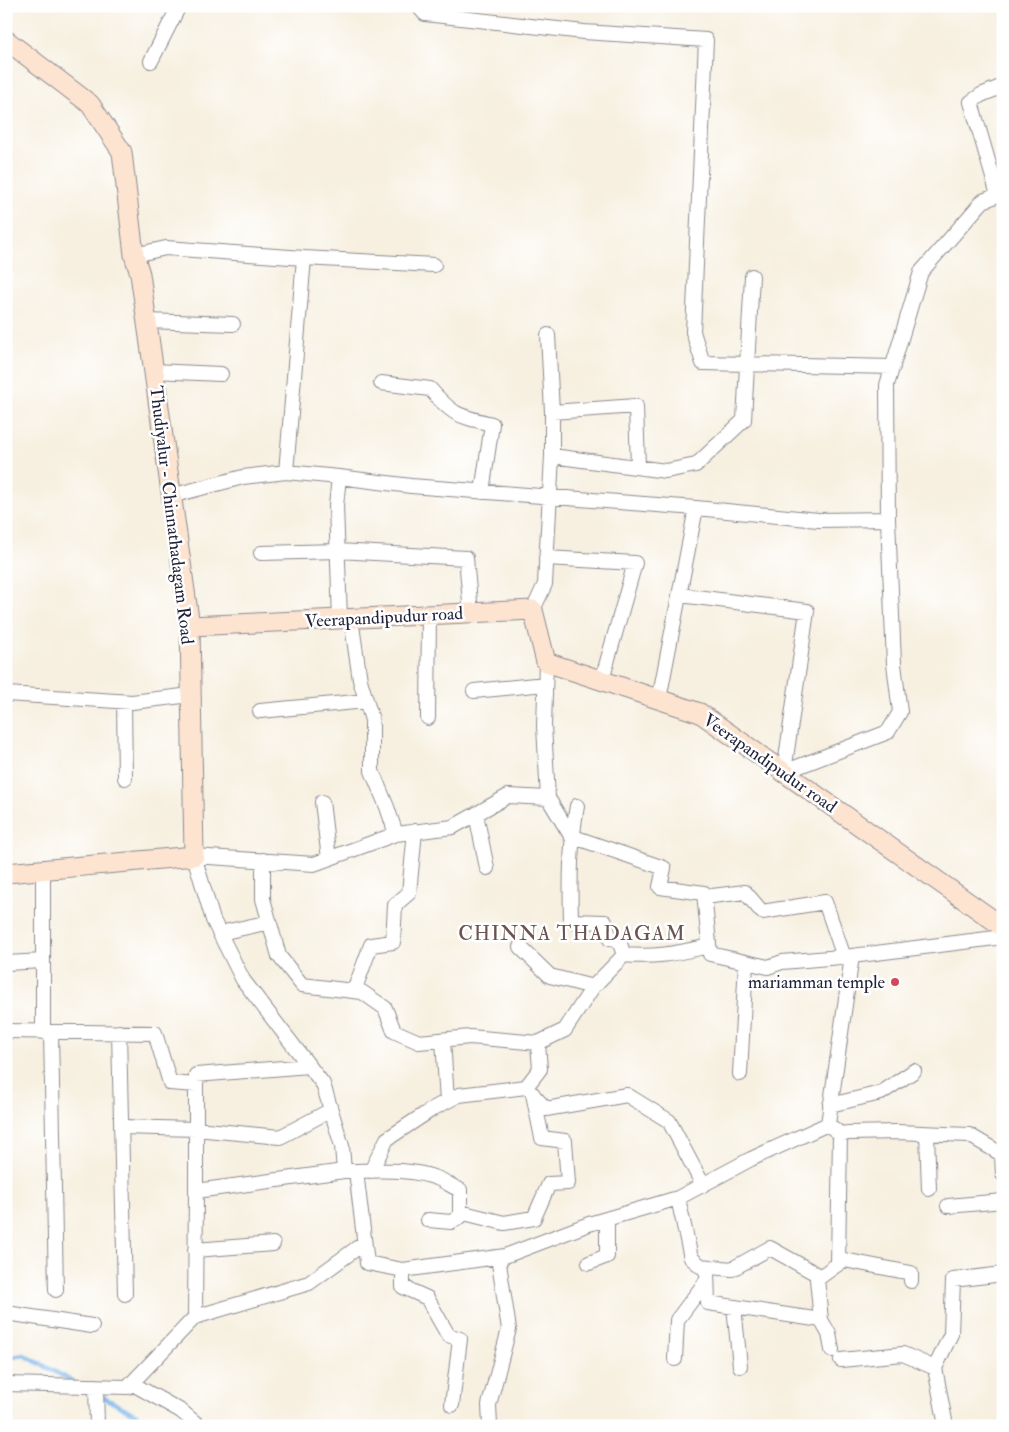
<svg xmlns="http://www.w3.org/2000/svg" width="1009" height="1432" viewBox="0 0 1009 1432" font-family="'IM FELL Double Pica',serif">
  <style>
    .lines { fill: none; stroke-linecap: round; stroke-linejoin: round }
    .stream { stroke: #75b2e7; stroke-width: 4.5 }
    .street-casing { stroke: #8c898e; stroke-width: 16 }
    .secondary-casing { stroke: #8c898e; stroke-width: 21 }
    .street { stroke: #fff; stroke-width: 14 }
    .secondary { stroke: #fde4d1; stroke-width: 19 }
    .poi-dot { fill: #d1495b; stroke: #fff; stroke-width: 2 }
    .labels { text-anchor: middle; stroke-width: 5; stroke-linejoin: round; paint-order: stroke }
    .street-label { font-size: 18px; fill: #22223b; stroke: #fff }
    .poi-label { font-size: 18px; fill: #22223b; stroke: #fff; text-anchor: end }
    .quarter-label { font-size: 20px; letter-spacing: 1px; fill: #6a5351; stroke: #fff }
  </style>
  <rect width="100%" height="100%" fill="#fff"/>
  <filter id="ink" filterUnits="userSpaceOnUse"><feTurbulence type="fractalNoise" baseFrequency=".02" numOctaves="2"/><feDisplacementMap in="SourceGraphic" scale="10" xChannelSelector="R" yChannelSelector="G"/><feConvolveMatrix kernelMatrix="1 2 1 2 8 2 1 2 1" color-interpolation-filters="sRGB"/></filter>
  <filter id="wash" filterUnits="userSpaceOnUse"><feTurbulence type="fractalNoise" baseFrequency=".0096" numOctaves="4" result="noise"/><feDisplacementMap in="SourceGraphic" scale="20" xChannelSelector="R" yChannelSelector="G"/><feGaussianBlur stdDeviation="1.12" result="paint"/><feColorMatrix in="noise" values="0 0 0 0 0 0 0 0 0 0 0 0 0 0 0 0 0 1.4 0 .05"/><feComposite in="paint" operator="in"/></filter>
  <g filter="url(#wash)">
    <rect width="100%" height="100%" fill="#f7f0e0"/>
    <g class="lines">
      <path class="stream" d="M 6,1358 L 24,1355 L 72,1381
        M 99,1395 L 157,1426"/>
    </g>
  </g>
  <g filter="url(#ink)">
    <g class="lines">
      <g class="street-casing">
        <path id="street" d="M 418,6 L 425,14 L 584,32 L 706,40 L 693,332 L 703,363 L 893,367
          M 151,61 L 179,6
          M 998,195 L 971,102 L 981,95 L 1003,86
          M 134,255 L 166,248 L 304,258 L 286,472
          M 304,258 L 434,265
          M 146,321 L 233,324
          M 153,371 L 221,374
          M 381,383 L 430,389 C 454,416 458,416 492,424 L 482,492
          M 552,412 L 636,406 L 638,467
          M 552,456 L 666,471 L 696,465 L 744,420 L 752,276
          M 171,496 L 243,477 L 286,472 L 339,477
          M 888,519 L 887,385 L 921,272 L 983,201 L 1003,193
          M 261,553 L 338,551 L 466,558 L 471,613
          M 546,558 L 635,563 L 602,680
          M 680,595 L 807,611 L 784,772 L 888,732 L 900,712 L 894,664 L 888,519 L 818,520 L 696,508
          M 533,610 L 545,584 L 552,456 L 552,412 L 548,335
          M 340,619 L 336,506 L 339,477 L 411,486 L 696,508 L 659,699
          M 351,619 L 360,680 L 372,720 L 372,771 L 387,807 L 396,834
          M 546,662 L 544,726 L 548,798 L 571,836 L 664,868 L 660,887 L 704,893 L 710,954 L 768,967 L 782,962 L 852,956
          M 474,691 L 545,684
          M 6,694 L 132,702 L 191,695
          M 124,702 L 125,778
          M 260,711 L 366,701
          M 428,718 L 429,615
          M 322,802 L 329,859
          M 476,814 L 487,868
          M 263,860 L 263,899 L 279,956 L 302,985 L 362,992 L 385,1008 L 394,1031 L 419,1042 L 470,1037 L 538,1043 L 540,1069 L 526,1087 L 459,1095 L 434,1108 L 387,1139 L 371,1171
          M 704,897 L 745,892 L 762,912 L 825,902 L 844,957
          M 220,933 L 270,922
          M 520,947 L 550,976 L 593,987
          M 624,955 C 656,958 677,953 709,946
          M 6,963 L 43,961
          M 354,991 L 371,945 L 393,942 L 395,905 L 409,893 L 415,831
          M 6,1031 L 155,1033 L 170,1083 L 196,1085
          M 43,1032 L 43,869
          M 51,1032 L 56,1290
          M 119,1032 L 125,1294
          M 443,1040 L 447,1101
          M 538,1043 L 565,1030 L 593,987 L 624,955 L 619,941 L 610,939 L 605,922 L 571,921 C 570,881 570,844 577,806
          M 740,1074 L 746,962
          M 533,1095 L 546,1109 L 627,1095 L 669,1121 L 703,1185
          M 830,1105 L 881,1093 L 914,1071
          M 828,1124 L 840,1134 L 838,1264 L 817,1279 L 821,1320 L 829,1334 L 832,1350
          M 121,1127 L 196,1129 L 280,1137 L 331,1110
          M 840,1134 L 849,1133 L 897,1132 L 969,1135 L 1003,1155
          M 927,1134 L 929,1189
          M 1002,1155 L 1003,1174
          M 356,1171 L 367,1263 L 403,1270 L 505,1256 L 589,1224 L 678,1198 L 751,1159 L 828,1124 L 852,956 L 1003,937
          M 196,1191 L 196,1075 L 309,1066
          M 678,1198 L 691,1258 L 707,1271 L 708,1303 L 821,1320
          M 948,1206 L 1003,1201
          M 460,1212 L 504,1223 L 534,1218 L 549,1184 L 568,1183 L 565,1141 L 542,1138 L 533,1094
          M 428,1220 L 451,1222 L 460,1217 L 460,1190 C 453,1187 446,1182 439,1179 C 410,1167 374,1171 344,1171 L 342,1146 L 323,1084 L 243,980 L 213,920 L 194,856 L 314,864 L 396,834 L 453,827 L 508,796 L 548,798
          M 195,1250 L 273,1244
          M 839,1259 L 911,1273 L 911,1281
          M 589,1263 L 607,1256 L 607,1219
          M 700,1266 L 732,1269 L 770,1248 L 820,1276
          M 403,1270 L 403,1287 L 427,1298 L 448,1335 L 460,1339 L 452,1405
          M 734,1307 L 740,1366
          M 6,1313 L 92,1326
          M 195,1317 L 309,1283 L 364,1243
          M 675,1359 L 677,1320 L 707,1280
          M 841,1360 L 903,1354 L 935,1368 L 951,1334 L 953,1280 L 1003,1274
          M 935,1368 L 946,1426
          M 131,1383 L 181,1411 L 199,1426
          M 6,1384 L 128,1387 L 195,1317 L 196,1191 L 344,1171
          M 96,1386 L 97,1426
          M 490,1426 L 489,1405 L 509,1329 L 498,1257"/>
      </g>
      <g class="secondary-casing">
        <path id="secondary" d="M 6,40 L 90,104 L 122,152 L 134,255 L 140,274 L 190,626 L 194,856 L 6,873
          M 190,626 L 533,610 L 546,662 L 700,713 L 1003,927"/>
      </g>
      <use href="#street" class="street"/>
      <use href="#secondary" class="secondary"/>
    </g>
  </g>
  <circle class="poi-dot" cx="895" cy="982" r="5"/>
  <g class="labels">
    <g class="street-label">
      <text transform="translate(172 515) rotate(83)" y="6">Thudiyalur - Chinnathadagam Road</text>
      <text transform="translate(384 617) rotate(-3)" y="6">Veerapandipudur road</text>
      <text transform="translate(770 763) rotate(35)" y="6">Veerapandipudur road</text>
    </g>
    <g class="poi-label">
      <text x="885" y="988">mariamman temple</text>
    </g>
    <g class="quarter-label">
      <text x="572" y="940">CHINNA THADAGAM</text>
    </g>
  </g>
  <rect width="1009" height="1432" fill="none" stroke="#fff" stroke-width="25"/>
</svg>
